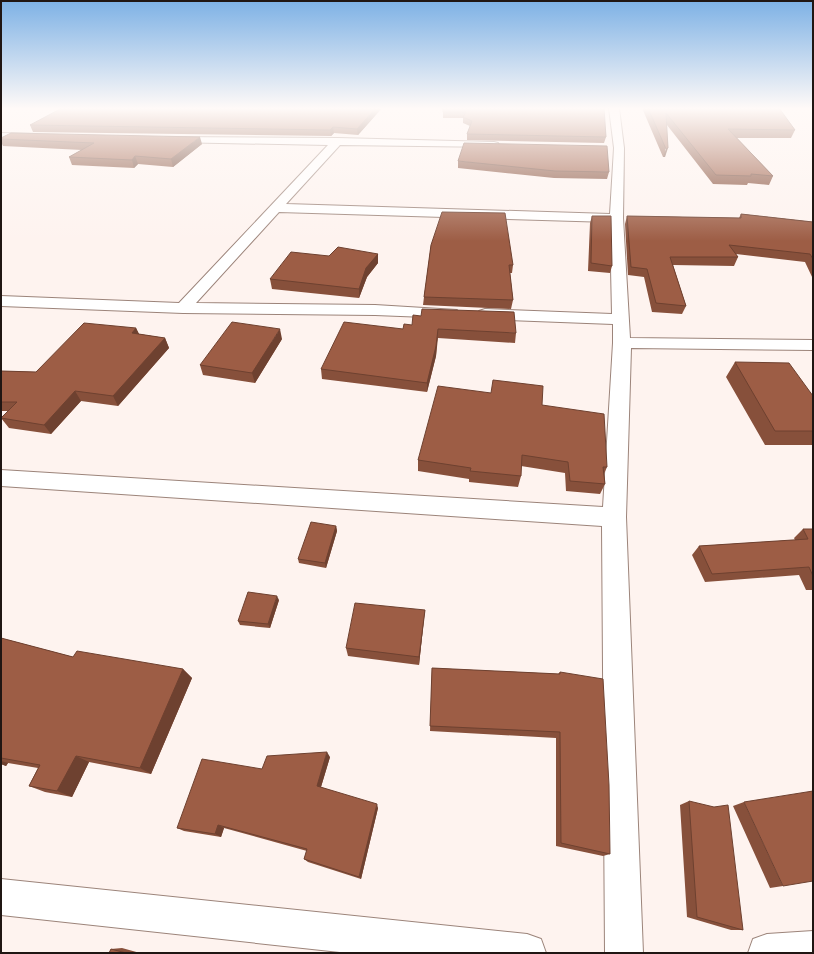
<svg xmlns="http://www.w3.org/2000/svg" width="814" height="954" viewBox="0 0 814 954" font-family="'Exo 2',sans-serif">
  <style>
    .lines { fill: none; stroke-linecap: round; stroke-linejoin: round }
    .minor-casing { stroke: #9c847a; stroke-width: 2 }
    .minor { fill: #fff; fill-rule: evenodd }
    .wall { fill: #87503b }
    .shaded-wall { fill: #6e4130 }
    .building { fill: #9d5d45; stroke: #6e4130 }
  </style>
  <rect width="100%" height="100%" fill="#fef3ef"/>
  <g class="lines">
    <g class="minor-casing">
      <path id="minor" d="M 609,108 L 619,108 L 624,148 L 623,218 L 630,338 L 813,340 L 813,350 L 631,348 L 626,517 L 643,953 L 605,953 L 602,526 L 1,486 L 1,470 L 603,507 L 613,343 L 613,324 L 485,319 L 479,317 L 477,314 L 479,311 L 485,309 L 612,314 L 610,222 L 279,212 L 196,303 L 375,305 L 457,310 L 459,313 L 457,316 L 451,318 L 375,315 L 183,313 L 1,306 L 1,296 L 179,303 L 328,145 L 170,142 L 165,139 L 166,137 L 338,138 L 494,142 L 498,143 L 499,145 L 498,147 L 340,145 L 286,204 L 610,214 L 614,148 Z
        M 1,133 L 36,134 L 41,137 L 36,140 L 1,139 Z
        M 1,879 L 527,934 L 541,939 L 546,953 L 349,953 L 1,915 Z
        M 813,931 L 813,953 L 748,953 L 753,939 L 767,934 Z"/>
    </g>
    <use href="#minor" class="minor"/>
  </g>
  <path class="wall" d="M 382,108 L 358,135 L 334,133 L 331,136 L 33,132 L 30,125 Z
    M 443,108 L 606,137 L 604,143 L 467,140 L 467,134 L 470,126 L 463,123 L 463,118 L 443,118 Z
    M 642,108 L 779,108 L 795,130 L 791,138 L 737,138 L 773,176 L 769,185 L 748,183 L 747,185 L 713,184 L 667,125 L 665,157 L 663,157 Z
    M 1,138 L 202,144 L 173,167 L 138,164 L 134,168 L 72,165 L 69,157 L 82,150 L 3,146 L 1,142 Z
    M 458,161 L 609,172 L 607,179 L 554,178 L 458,168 Z
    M 741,214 L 813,222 L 813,279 L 805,262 L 736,254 L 738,257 L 734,266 L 673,265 L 686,306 L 682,314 L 652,312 L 644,277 L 628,275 L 625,224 L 627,216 L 739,218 Z
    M 592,216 L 612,266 L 610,273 L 588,271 L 590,223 Z
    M 431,245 L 513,265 L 512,273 L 510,273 L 513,300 L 511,309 L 423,305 L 424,297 Z
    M 378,254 L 378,263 L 367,277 L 359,298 L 272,289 L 270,279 Z
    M 412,325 L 516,333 L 515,343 L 438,338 L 436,356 L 427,392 L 322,379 L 321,369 Z
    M 136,328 L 139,334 L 165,338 L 169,348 L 118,406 L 81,401 L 51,434 L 9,428 L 1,418 L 8,411 L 1,411 L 1,371 L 36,372 Z
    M 282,339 L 255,383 L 203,375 L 200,365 Z
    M 735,362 L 813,396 L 813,445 L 765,445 L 726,377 Z
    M 491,393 L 542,405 L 607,467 L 604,474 L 605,484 L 600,494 L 566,491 L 565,473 L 521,466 L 521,476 L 518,487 L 469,482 L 469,479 L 418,471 L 418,460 Z
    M 336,526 L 337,531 L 326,568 L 299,563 L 298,559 Z
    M 803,529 L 813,529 L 813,590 L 806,590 L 799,575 L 705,582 L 692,555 L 699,546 L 795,540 L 794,538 Z
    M 279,600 L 270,628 L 240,625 L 238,621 Z
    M 425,610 L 419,665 L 348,656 L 346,648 Z
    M 1,638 L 73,657 L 183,669 L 192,678 L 151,774 L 89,762 L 72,797 L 45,792 L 29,786 L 38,768 L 8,763 L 6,766 L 1,764 Z
    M 432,668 L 558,674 L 560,672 L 610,854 L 603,856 L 556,846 L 556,738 L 430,731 Z
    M 330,757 L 321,787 L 378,808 L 361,879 L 308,862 L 304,859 L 307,851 L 224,828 L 221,837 L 184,831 L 177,828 L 262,769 Z
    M 689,801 L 743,930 L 731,930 L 687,917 L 680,805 Z
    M 744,802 L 783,886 L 770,888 L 733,806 Z
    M 122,948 L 140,953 L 109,953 L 111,949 Z"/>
  <path class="shaded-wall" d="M 376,108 L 382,108 L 358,135 L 357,129 Z
    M 333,127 L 334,133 L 331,136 L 330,130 Z
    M 200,137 L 202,144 L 173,167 L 171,159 Z
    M 668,148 L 665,157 L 663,157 L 666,149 Z
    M 135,156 L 138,164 L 134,168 L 132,160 Z
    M 378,254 L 378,263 L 367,277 L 359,298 L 359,289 L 366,268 Z
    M 136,328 L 141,338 L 132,333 Z
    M 280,329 L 282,339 L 255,383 L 252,373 Z
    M 438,329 L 436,356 L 427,392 L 427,383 Z
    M 165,338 L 169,348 L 118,406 L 113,396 Z
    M 75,391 L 81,401 L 51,434 L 44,425 Z
    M 336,526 L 337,531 L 326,568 L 325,563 Z
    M 277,596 L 279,600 L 270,628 L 268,624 Z
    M 425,610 L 424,618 L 419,665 L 419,657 Z
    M 183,669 L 192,678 L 151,774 L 140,768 Z
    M 327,752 L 330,757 L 320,790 L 317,786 Z
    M 76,756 L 89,762 L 72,797 L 57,791 Z
    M 1,761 L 8,763 L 6,766 L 1,764 Z
    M 377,804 L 378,808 L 361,879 L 359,877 Z
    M 218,825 L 224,828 L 221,837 L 215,834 Z"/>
  <path class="building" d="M 62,108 L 376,108 L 357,129 L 333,127 L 330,130 L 30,125 Z
    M 443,108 L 604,108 L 606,137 L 467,134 L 472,121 L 463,117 L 466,112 L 443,112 Z
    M 648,108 L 779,108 L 795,130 L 728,129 L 773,176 L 751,174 L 751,176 L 716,175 L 666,113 L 668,148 L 666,149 Z
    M 11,133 L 200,137 L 171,159 L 135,156 L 132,160 L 69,157 L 94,143 L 1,139 L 1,138 Z
    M 464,143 L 607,146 L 609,172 L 555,171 L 458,161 Z
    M 442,212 L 505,213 L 513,265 L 509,265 L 513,300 L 424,297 L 431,245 Z
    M 741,214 L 813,222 L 813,259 L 810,254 L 729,245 L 738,257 L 670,257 L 686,306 L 656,303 L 647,269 L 631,267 L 627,216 L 741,218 Z
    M 592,216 L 611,216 L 612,266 L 591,263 Z
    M 338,247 L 378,254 L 366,268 L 359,289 L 270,279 L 291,252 L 329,256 Z
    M 422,309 L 514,312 L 516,333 L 438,329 L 436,346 L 427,383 L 321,369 L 344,322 L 403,329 L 404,324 L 412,325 L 413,315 L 421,316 Z
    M 232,322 L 280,329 L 252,373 L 200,365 Z
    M 84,323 L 136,328 L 132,333 L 165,338 L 113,396 L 75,391 L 44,425 L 1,418 L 17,402 L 1,402 L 1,371 L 36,372 Z
    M 735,362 L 789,363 L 813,396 L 813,431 L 775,431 Z
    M 493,380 L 543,386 L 542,405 L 604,414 L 607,467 L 603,467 L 605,484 L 570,481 L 568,462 L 522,455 L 521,476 L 470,471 L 471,468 L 418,460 L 438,386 L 491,393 Z
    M 311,522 L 336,526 L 325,563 L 298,559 Z
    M 803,529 L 813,529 L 813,576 L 809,567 L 712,574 L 699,546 L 808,539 Z
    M 248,592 L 277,596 L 268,624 L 238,621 Z
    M 355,603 L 425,610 L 419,657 L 346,648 Z
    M 1,638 L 73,657 L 77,651 L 183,669 L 140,768 L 76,756 L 57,791 L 29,786 L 40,765 L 1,758 Z
    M 432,668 L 560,674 L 560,672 L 603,679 L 609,785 L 610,854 L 561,843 L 560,732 L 430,726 Z
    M 327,752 L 317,786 L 377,804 L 359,877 L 304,859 L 307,849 L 218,825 L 215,834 L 177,828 L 202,759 L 262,769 L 267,756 Z
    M 813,791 L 813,881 L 783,886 L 744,802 Z
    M 689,801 L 714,807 L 728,805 L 743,930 L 697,917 Z
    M 111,949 L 126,953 L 109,953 Z"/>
  <linearGradient id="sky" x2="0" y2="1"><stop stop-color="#7db1e5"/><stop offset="0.45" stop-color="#fffaf8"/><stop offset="1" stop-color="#fffaf8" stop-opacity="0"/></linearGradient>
  <rect width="814" height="241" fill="url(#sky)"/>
  <rect width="814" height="954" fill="none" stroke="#201613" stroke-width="4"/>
</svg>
